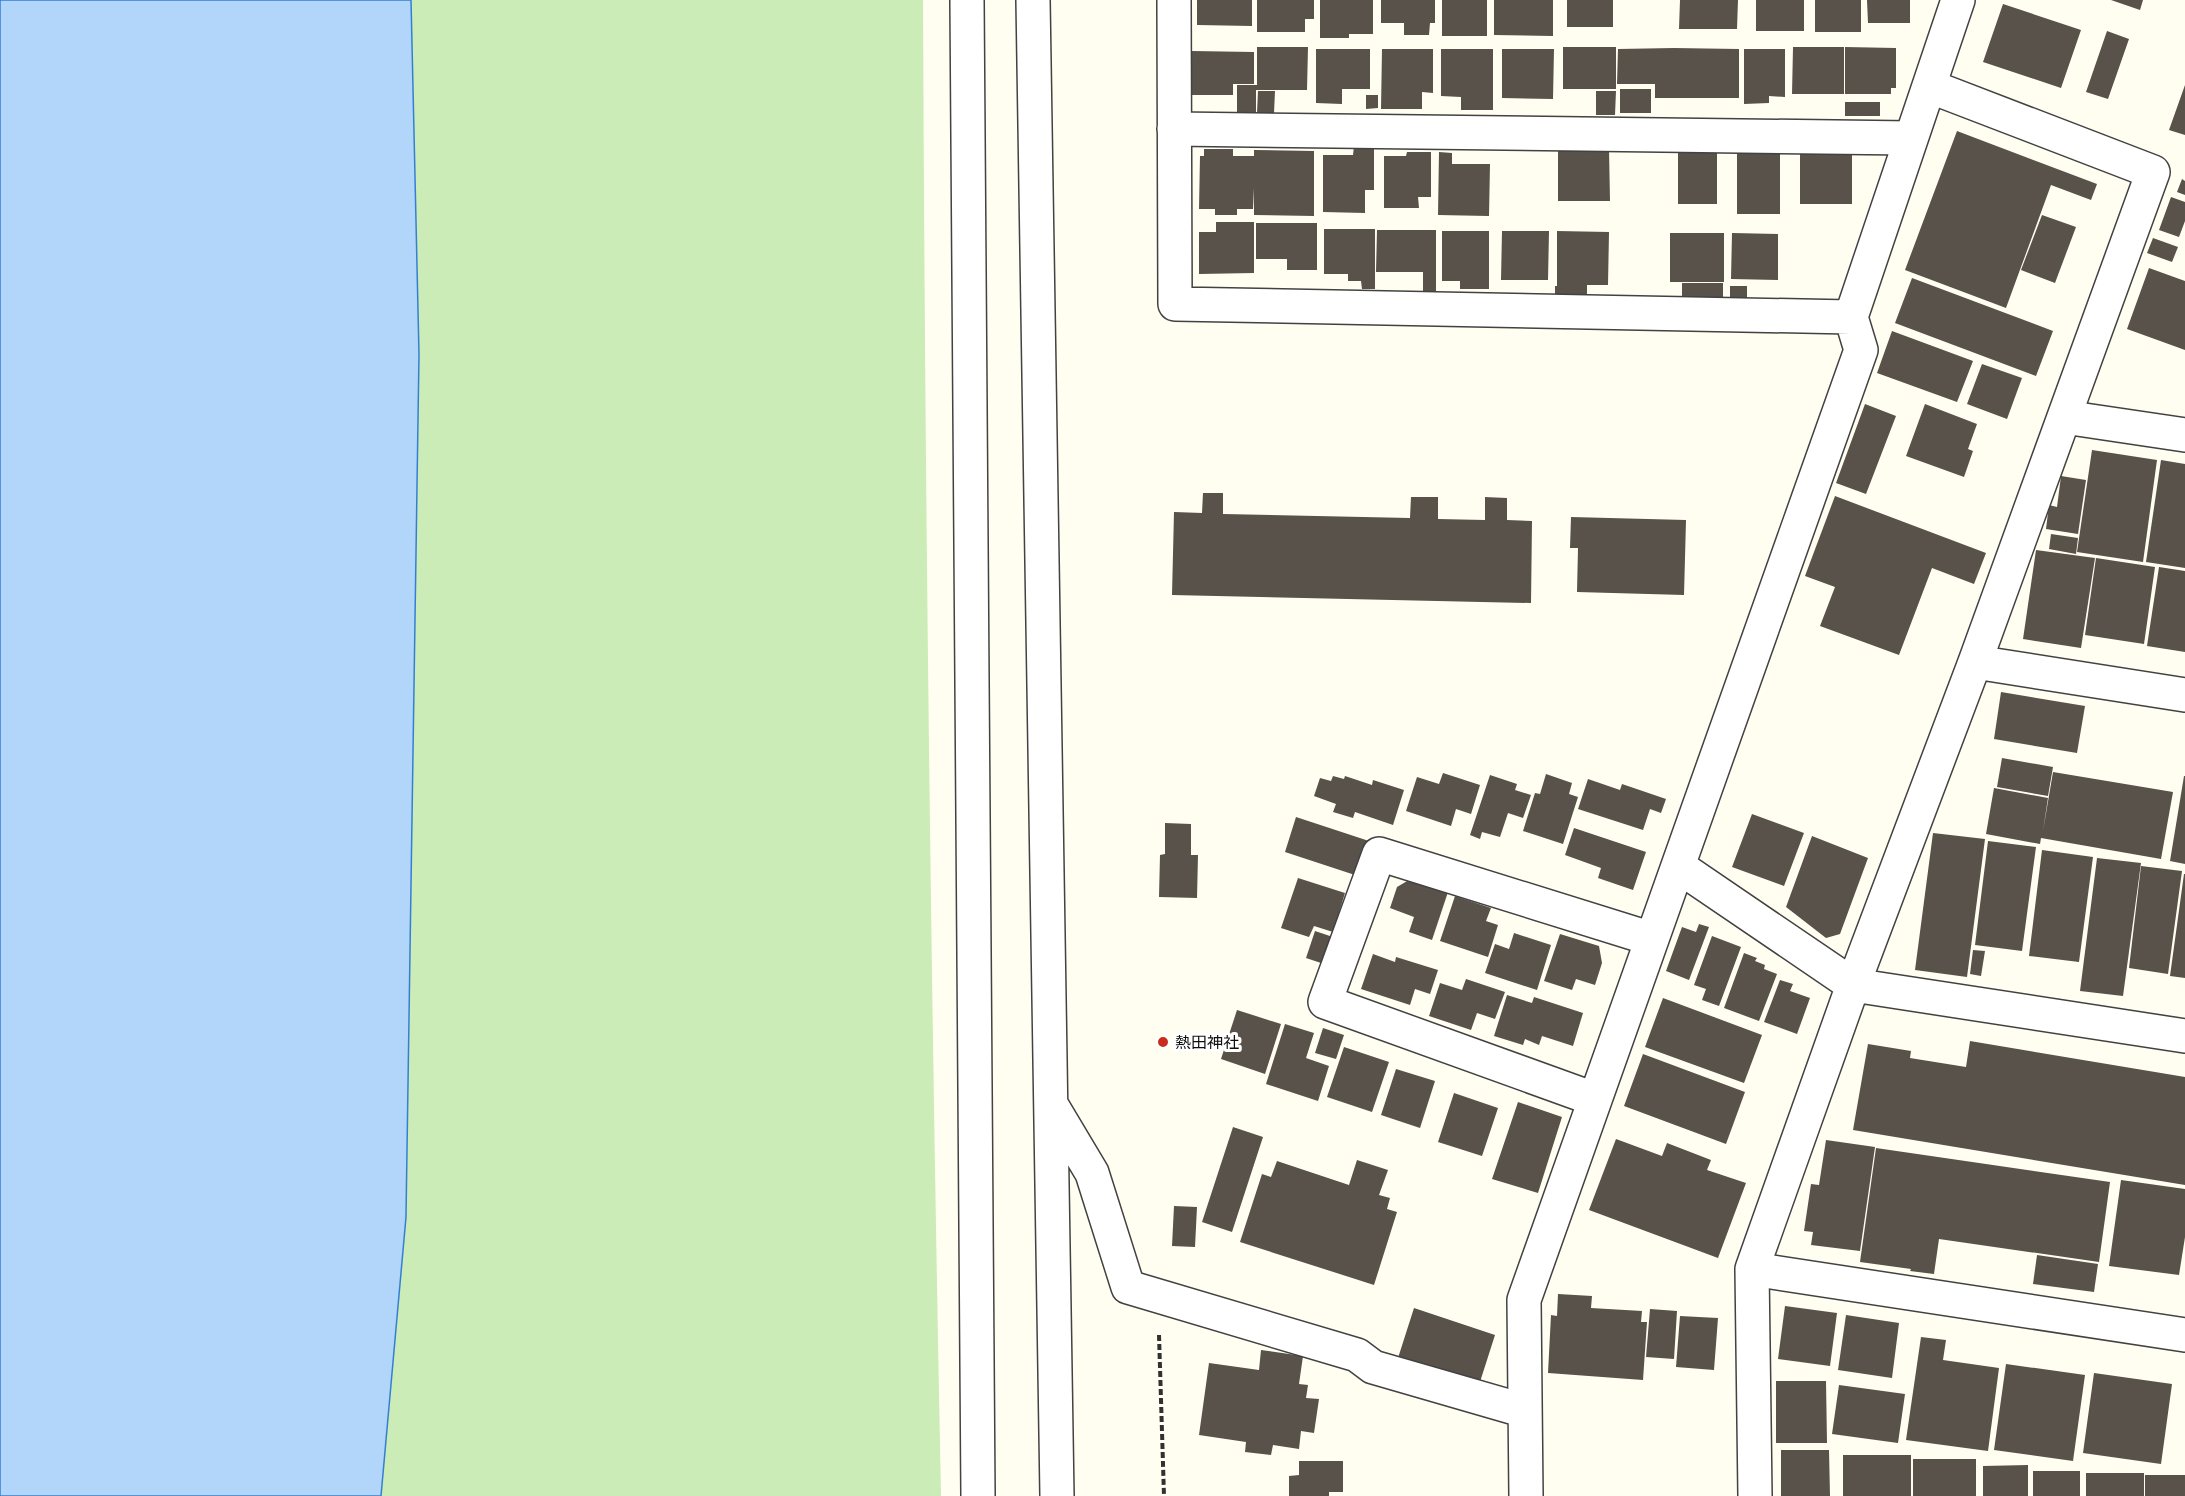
<svg xmlns="http://www.w3.org/2000/svg" width="2185" height="1496" viewBox="0 0 2185 1496" font-family="'Noto Serif','Noto Sans JP',serif">
  <style>
    .green { fill: #cbecb7 }
    .water { fill: #b2d5fa; stroke: #347fd5; stroke-width: 1.5 }
    .building { fill: #58524a }
    .lines { fill: none; stroke-linecap: round; stroke-linejoin: round }
    .minor-casing { stroke: #424242; stroke-width: 36 }
    .path { stroke: #313131; stroke-width: 4; stroke-dasharray: 6 3; stroke-linecap: butt }
    .minor { stroke: #fff; stroke-width: 33 }
    .poi-dot { fill: #c82d1e; stroke: #fff; stroke-width: 2 }
    .labels { text-anchor: middle; stroke-width: 6; stroke-linejoin: round; paint-order: stroke }
    .poi-label { font-size: 16px; fill: #0f0f0f; stroke: #fff; text-anchor: start }
  </style>
  <rect width="100%" height="100%" fill="#fffef0"/>
  <path class="green" d="M 411,0 L 923,0 C 925,499 931,997 941,1496 L 381,1496 L 406,1217 L 419,354 Z"/>
  <path class="water" d="M 0,0 L 411,0 L 419,354 L 406,1217 L 381,1496 L 0,1496 Z"/>
  <path class="building" d="M 1197,0 L 1252,0 L 1252,26 L 1197,25 Z
    M 1257,0 L 1314,0 L 1314,19 L 1305,19 L 1305,32 L 1257,32 Z
    M 1320,0 L 1373,0 L 1373,34 L 1349,34 L 1349,38 L 1320,38 Z
    M 1381,0 L 1435,0 L 1435,23 L 1430,23 L 1429,35 L 1404,35 L 1404,23 L 1381,23 Z
    M 1442,0 L 1487,0 L 1487,36 L 1442,36 Z
    M 1494,0 L 1553,0 L 1553,36 L 1494,35 Z
    M 1567,0 L 1613,0 L 1613,27 L 1567,27 Z
    M 1680,0 L 1738,0 L 1737,29 L 1679,29 Z
    M 1756,0 L 1804,0 L 1804,31 L 1756,31 Z
    M 1815,0 L 1861,0 L 1861,32 L 1815,32 Z
    M 1867,0 L 1910,0 L 1910,23 L 1868,23 Z
    M 2111,0 L 2143,0 L 2140,10 Z
    M 2003,4 L 2081,30 L 2061,88 L 1983,62 Z
    M 2107,31 L 2129,39 L 2108,99 L 2086,92 Z
    M 1257,47 L 1308,47 L 1307,90 L 1256,90 L 1256,113 L 1237,113 L 1237,85 L 1257,85 Z
    M 1563,47 L 1616,47 L 1616,89 L 1563,89 Z
    M 1793,47 L 1844,47 L 1844,94 L 1792,94 Z
    M 1845,47 L 1896,48 L 1896,88 L 1891,88 L 1891,94 L 1845,94 Z
    M 1674,48 L 1739,49 L 1739,98 L 1655,98 L 1655,84 L 1617,84 L 1618,49 Z
    M 1316,49 L 1370,49 L 1370,89 L 1342,89 L 1342,104 L 1316,103 Z
    M 1382,49 L 1433,49 L 1433,93 L 1422,92 L 1422,109 L 1381,109 Z
    M 1441,49 L 1493,49 L 1493,110 L 1461,110 L 1461,97 L 1441,96 Z
    M 1502,49 L 1554,49 L 1553,99 L 1502,98 Z
    M 1744,49 L 1785,49 L 1785,97 L 1769,96 L 1769,103 L 1744,104 Z
    M 1192,51 L 1254,52 L 1254,84 L 1233,84 L 1233,95 L 1192,95 Z
    M 2185,85 L 2185,135 L 2169,130 Z
    M 1620,89 L 1651,89 L 1651,113 L 1620,113 Z
    M 1258,91 L 1275,91 L 1274,113 L 1257,113 Z
    M 1596,91 L 1616,91 L 1615,115 L 1596,115 Z
    M 1366,95 L 1378,95 L 1378,108 L 1366,109 Z
    M 1845,102 L 1880,102 L 1880,116 L 1845,116 Z
    M 1957,131 L 2097,184 L 2091,200 L 2051,185 L 2006,308 L 1905,270 Z
    M 1354,146 L 1374,146 L 1374,190 L 1365,190 L 1365,213 L 1323,212 L 1323,155 L 1353,155 Z
    M 1204,149 L 1233,149 L 1233,156 L 1254,156 L 1254,150 L 1314,151 L 1314,216 L 1254,215 L 1254,188 L 1253,209 L 1237,209 L 1237,215 L 1215,215 L 1215,209 L 1199,209 L 1200,156 L 1204,156 Z
    M 1558,149 L 1609,149 L 1610,201 L 1558,201 Z
    M 1737,150 L 1780,150 L 1780,214 L 1737,214 Z
    M 1800,151 L 1852,152 L 1852,204 L 1800,204 Z
    M 1407,152 L 1431,152 L 1431,197 L 1418,197 L 1419,208 L 1384,208 L 1384,156 L 1406,156 Z
    M 1439,152 L 1452,153 L 1452,164 L 1490,164 L 1489,216 L 1438,215 Z
    M 1678,153 L 1717,153 L 1717,204 L 1678,204 Z
    M 2182,179 L 2185,181 L 2185,195 L 2177,192 Z
    M 2171,197 L 2185,202 L 2185,221 L 2179,237 L 2159,230 Z
    M 2042,215 L 2076,227 L 2055,283 L 2021,270 Z
    M 1216,222 L 1254,222 L 1254,273 L 1199,274 L 1199,232 L 1216,232 Z
    M 1256,223 L 1317,223 L 1317,270 L 1287,270 L 1287,259 L 1256,259 Z
    M 1324,229 L 1375,229 L 1375,289 L 1362,289 L 1361,281 L 1348,281 L 1348,274 L 1324,274 Z
    M 1377,230 L 1436,230 L 1436,295 L 1423,295 L 1423,272 L 1376,272 Z
    M 1442,231 L 1489,231 L 1489,289 L 1460,289 L 1460,281 L 1442,281 Z
    M 1502,231 L 1549,231 L 1548,280 L 1501,280 Z
    M 1557,231 L 1609,232 L 1608,285 L 1587,285 L 1587,299 L 1555,299 L 1555,286 L 1557,286 Z
    M 1670,233 L 1724,233 L 1724,282 L 1670,282 Z
    M 1732,233 L 1778,234 L 1778,280 L 1731,279 Z
    M 2153,238 L 2178,247 L 2172,262 L 2147,253 Z
    M 2149,268 L 2185,281 L 2185,350 L 2127,329 Z
    M 1912,278 L 2053,331 L 2036,376 L 1895,323 Z
    M 1682,283 L 1723,283 L 1723,300 L 1682,300 Z
    M 1730,286 L 1747,286 L 1747,302 L 1730,302 Z
    M 1892,331 L 1973,361 L 1957,402 L 1877,373 Z
    M 1982,364 L 2022,378 L 2007,419 L 1967,404 Z
    M 1865,404 L 1896,416 L 1866,494 L 1836,483 Z
    M 1925,404 L 1977,424 L 1968,449 L 1973,451 L 1964,477 L 1906,456 Z
    M 2092,450 L 2157,460 L 2143,562 L 2077,552 Z
    M 2161,460 L 2185,464 L 2185,568 L 2146,562 Z
    M 2061,476 L 2086,480 L 2078,534 L 2046,529 L 2049,505 L 2057,507 Z
    M 1203,493 L 1223,493 L 1223,514 L 1410,518 L 1411,497 L 1438,497 L 1438,519 L 1485,520 L 1485,497 L 1507,498 L 1507,520 L 1532,521 L 1531,603 L 1172,595 L 1174,512 L 1202,513 Z
    M 1835,496 L 1986,553 L 1974,584 L 1932,568 L 1899,655 L 1820,626 L 1835,587 L 1805,576 Z
    M 1571,517 L 1686,520 L 1684,595 L 1577,592 L 1578,548 L 1570,548 Z
    M 2051,534 L 2078,538 L 2076,554 L 2049,549 Z
    M 2036,550 L 2095,558 L 2081,648 L 2023,639 Z
    M 2096,558 L 2155,567 L 2144,644 L 2085,635 Z
    M 2159,567 L 2185,571 L 2185,652 L 2147,646 Z
    M 2001,692 L 2085,706 L 2077,753 L 1994,739 Z
    M 2002,758 L 2053,767 L 2048,796 L 1997,787 Z
    M 2053,772 L 2173,792 L 2161,859 L 2041,838 L 2040,844 L 1986,834 L 1994,788 L 2048,798 L 2043,831 Z
    M 1443,773 L 1480,785 L 1471,814 L 1456,809 L 1451,826 L 1406,811 L 1417,777 L 1439,784 Z
    M 1546,774 L 1572,783 L 1569,794 L 1578,797 L 1563,844 L 1523,831 L 1535,793 L 1540,794 Z
    M 1490,775 L 1517,784 L 1515,790 L 1531,795 L 1523,818 L 1508,813 L 1500,837 L 1482,832 L 1480,839 L 1470,835 Z
    M 1333,776 L 1344,779 L 1345,776 L 1372,785 L 1373,780 L 1404,790 L 1393,825 L 1355,812 L 1353,818 L 1333,812 L 1336,804 L 1314,796 L 1320,778 L 1331,781 Z
    M 2184,776 L 2185,776 L 2185,864 L 2170,861 Z
    M 1588,779 L 1620,790 L 1622,784 L 1666,799 L 1661,813 L 1650,809 L 1643,830 L 1578,809 Z
    M 1752,814 L 1804,833 L 1784,886 L 1732,867 Z
    M 1296,817 L 1369,841 L 1358,876 L 1285,852 Z
    M 1165,823 L 1191,824 L 1191,855 L 1198,855 L 1197,898 L 1159,897 L 1160,855 L 1165,854 Z
    M 1574,828 L 1646,852 L 1633,890 L 1598,878 L 1601,868 L 1565,855 Z
    M 1933,833 L 1985,839 L 1967,977 L 1915,970 Z
    M 1812,836 L 1868,858 L 1840,934 L 1826,938 L 1786,907 Z
    M 1988,841 L 2036,847 L 2022,951 L 1975,945 Z
    M 2042,850 L 2093,857 L 2079,962 L 2029,956 Z
    M 2097,858 L 2141,863 L 2123,996 L 2080,991 Z
    M 2141,866 L 2182,871 L 2168,974 L 2129,968 Z
    M 2184,874 L 2185,874 L 2185,978 L 2170,976 Z
    M 1414,877 L 1449,889 L 1432,940 L 1409,932 L 1414,917 L 1390,908 L 1397,887 Z
    M 1298,878 L 1345,893 L 1333,932 L 1314,926 L 1309,937 L 1281,928 Z
    M 1455,896 L 1491,908 L 1486,921 L 1498,925 L 1488,957 L 1440,941 Z
    M 1699,924 L 1709,927 L 1689,980 L 1666,971 L 1682,927 L 1696,932 Z
    M 1315,931 L 1336,938 L 1327,965 L 1306,958 Z
    M 1514,933 L 1551,945 L 1537,990 L 1485,973 L 1495,944 L 1509,949 Z
    M 1560,934 L 1599,946 L 1602,963 L 1595,985 L 1576,979 L 1572,990 L 1544,981 Z
    M 1712,936 L 1741,947 L 1719,1006 L 1702,1000 L 1706,989 L 1694,985 Z
    M 1973,950 L 1985,951 L 1981,976 L 1970,974 Z
    M 1744,953 L 1757,958 L 1755,961 L 1765,965 L 1764,969 L 1777,974 L 1759,1021 L 1724,1008 Z
    M 1373,954 L 1395,962 L 1396,957 L 1438,970 L 1430,994 L 1415,989 L 1410,1005 L 1361,989 Z
    M 1466,979 L 1505,992 L 1495,1019 L 1477,1013 L 1471,1030 L 1429,1016 L 1440,983 L 1462,990 Z
    M 1780,980 L 1793,984 L 1790,991 L 1810,998 L 1797,1034 L 1764,1022 Z
    M 1507,995 L 1532,1003 L 1534,997 L 1583,1013 L 1573,1046 L 1542,1036 L 1539,1045 L 1525,1039 L 1523,1045 L 1494,1036 Z
    M 1663,998 L 1762,1035 L 1744,1083 L 1645,1047 Z
    M 1237,1010 L 1281,1024 L 1265,1074 L 1221,1059 Z
    M 1285,1024 L 1314,1033 L 1306,1058 L 1329,1066 L 1318,1101 L 1266,1084 Z
    M 1323,1028 L 1344,1035 L 1336,1059 L 1315,1053 Z
    M 1970,1041 L 2185,1077 L 2185,1185 L 1853,1130 L 1868,1044 L 1911,1051 L 1910,1058 L 1966,1067 Z
    M 1344,1047 L 1389,1062 L 1372,1112 L 1327,1097 Z
    M 1643,1054 L 1745,1092 L 1726,1144 L 1624,1106 Z
    M 1396,1069 L 1435,1081 L 1420,1128 L 1381,1115 Z
    M 1454,1093 L 1498,1108 L 1482,1156 L 1438,1142 Z
    M 1518,1102 L 1562,1117 L 1538,1193 L 1492,1179 Z
    M 1233,1127 L 1263,1137 L 1232,1232 L 1202,1222 Z
    M 1616,1139 L 1662,1156 L 1667,1143 L 1711,1160 L 1707,1170 L 1746,1183 L 1718,1258 L 1589,1210 Z
    M 1826,1140 L 1875,1147 L 1860,1251 L 1811,1245 L 1813,1232 L 1804,1231 L 1811,1184 L 1819,1185 Z
    M 1876,1148 L 2110,1182 L 2099,1262 L 1939,1239 L 1934,1274 L 1910,1271 L 1911,1269 L 1860,1262 Z
    M 1357,1160 L 1388,1170 L 1379,1195 L 1390,1198 L 1387,1209 L 1397,1212 L 1374,1285 L 1240,1242 L 1262,1174 L 1271,1177 L 1277,1161 L 1349,1185 Z
    M 2121,1180 L 2185,1189 L 2185,1237 L 2179,1275 L 2109,1266 Z
    M 1174,1206 L 1197,1207 L 1195,1247 L 1172,1246 Z
    M 2037,1255 L 2098,1264 L 2094,1292 L 2033,1284 Z
    M 1558,1294 L 1592,1296 L 1591,1308 L 1642,1311 L 1641,1322 L 1647,1322 L 1643,1380 L 1548,1373 L 1551,1315 L 1557,1316 Z
    M 1785,1306 L 1837,1313 L 1830,1366 L 1778,1359 Z
    M 1414,1308 L 1495,1335 L 1479,1385 L 1398,1358 Z
    M 1650,1309 L 1677,1311 L 1674,1359 L 1646,1357 Z
    M 1846,1315 L 1899,1323 L 1892,1378 L 1838,1370 Z
    M 1680,1316 L 1718,1318 L 1714,1370 L 1676,1367 Z
    M 1921,1337 L 1946,1340 L 1943,1360 L 1999,1368 L 1988,1451 L 1906,1440 Z
    M 1261,1350 L 1303,1356 L 1299,1384 L 1308,1385 L 1306,1398 L 1319,1399 L 1314,1433 L 1301,1431 L 1299,1449 L 1273,1445 L 1271,1455 L 1245,1452 L 1246,1442 L 1199,1435 L 1209,1363 L 1259,1370 Z
    M 2006,1364 L 2085,1375 L 2073,1461 L 1994,1450 Z
    M 2094,1373 L 2172,1384 L 2161,1464 L 2083,1453 Z
    M 1776,1381 L 1826,1381 L 1827,1443 L 1776,1443 Z
    M 1839,1385 L 1905,1394 L 1898,1443 L 1832,1434 Z
    M 1781,1450 L 1829,1450 L 1830,1496 L 1781,1496 Z
    M 1843,1455 L 1911,1455 L 1911,1496 L 1843,1496 Z
    M 1913,1459 L 1976,1459 L 1976,1496 L 1913,1496 Z
    M 1299,1461 L 1343,1461 L 1343,1492 L 1329,1492 L 1329,1496 L 1289,1496 L 1289,1476 L 1299,1475 Z
    M 2028,1465 L 2028,1496 L 1983,1496 L 1983,1466 Z
    M 2033,1471 L 2080,1471 L 2080,1496 L 2033,1496 Z
    M 2086,1473 L 2144,1473 L 2144,1496 L 2086,1496 Z
    M 2145,1475 L 2185,1475 L 2185,1496 L 2145,1496 Z"/>
  <g class="lines">
    <g class="minor-casing">
      <path id="minor" d="M 967,0 L 978,1496
        M 1033,0 L 1057,1496
        M 1174,0 L 1175,304 L 1851,317
        M 1174,129 L 1911,138
        M 2064,417 L 2185,435
        M 1975,662 L 2185,695
        M 1678,866 L 1853,985 L 2185,1036
        M 1594,1099 L 1325,1002 L 1379,854 L 1652,939
        M 1052,1106 L 1092,1173 L 1128,1287 L 1357,1355 L 1373,1367 L 1525,1411
        M 1752,1269 L 2185,1335
        M 1526,1496 L 1524,1300 L 1861,350 L 1851,317 L 1958,0
        M 1755,1496 L 1752,1269 L 1853,985 L 1975,662 L 2153,172 L 1929,86"/>
    </g>
    <path class="path" d="M 1159,1335 L 1164,1496"/>
    <use href="#minor" class="minor"/>
  </g>
  <circle class="poi-dot" cx="1163" cy="1042" r="6"/>
  <g class="labels">
    <g class="poi-label">
      <text x="1175" y="1048">熱田神社</text>
    </g>
  </g>
</svg>
